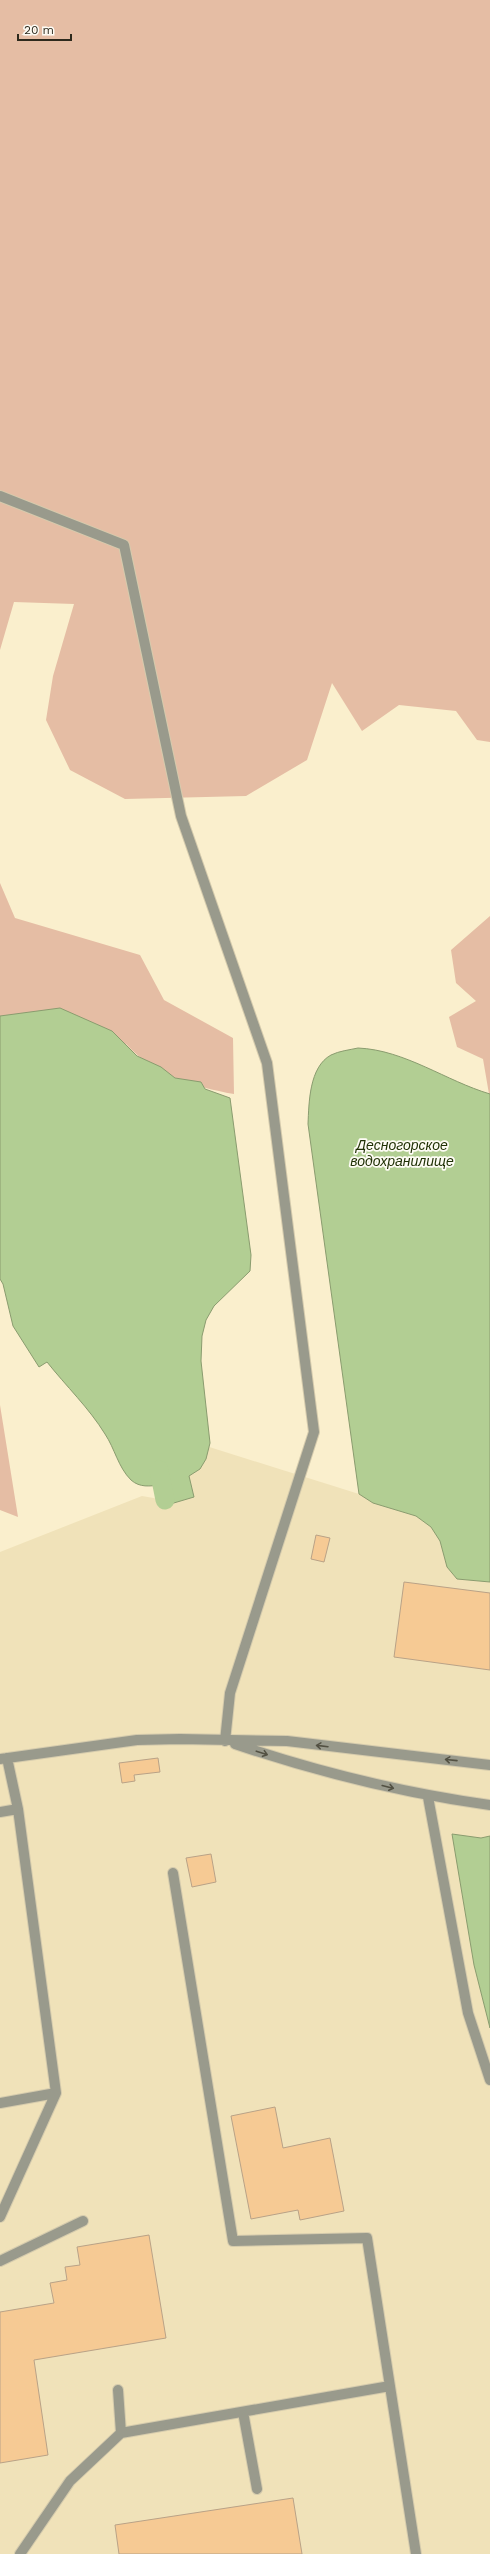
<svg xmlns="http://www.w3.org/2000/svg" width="490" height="2554" viewBox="0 0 490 2554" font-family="'Work Sans',sans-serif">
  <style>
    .built { fill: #f0e2b9 }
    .green { fill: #e5bda4 }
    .water { fill: #b2ce93; stroke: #8a9c6f }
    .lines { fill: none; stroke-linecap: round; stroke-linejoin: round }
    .canal { stroke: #b2ce93; stroke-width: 19 }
    .building { fill: #f6ca94; stroke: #b9a287 }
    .minor-casing { stroke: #d5cbad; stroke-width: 12 }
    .minor { stroke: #999a8c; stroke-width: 10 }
    .oneway { stroke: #535143 }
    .labels { text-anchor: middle; stroke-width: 3.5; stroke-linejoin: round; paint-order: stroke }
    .water-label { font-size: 14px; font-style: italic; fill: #1f3004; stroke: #fefcf5 }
  </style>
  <rect width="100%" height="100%" fill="#faefcd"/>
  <path class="built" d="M 203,1445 L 359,1494 L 373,1503 L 416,1516 L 431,1527 L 440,1541 L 447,1567 L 457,1579 L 490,1582 L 490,2554 L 0,2554 L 0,1552 L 142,1496 L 165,1500 Z"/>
  <path class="green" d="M 0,0 L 490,0 L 490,742 L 477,740 L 456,711 L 399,705 L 362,731 L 332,683 L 307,760 L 246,796 L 125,799 L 70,770 L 46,720 L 53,676 L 74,604 L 14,602 L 0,650 Z
    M 0,883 L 15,918 L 140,955 L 164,1000 L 233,1038 L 234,1094 C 194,1087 154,1075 126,1044 L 0,1026 Z
    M 490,916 L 490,1094 L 489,1094 L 483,1059 L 457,1047 L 449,1017 L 476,1001 L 456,983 L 451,950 Z
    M 0,1405 L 18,1517 L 0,1510 Z"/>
  <path class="water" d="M 60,1008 L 112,1031 L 137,1056 L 161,1067 L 175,1078 L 201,1082 L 205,1089 L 230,1098 L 251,1255 L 250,1271 L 214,1306 L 206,1320 L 202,1336 L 201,1361 L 210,1443 L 206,1459 L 200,1469 L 189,1476 L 194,1497 L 167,1505 L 160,1485 C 150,1486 140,1488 131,1480 C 118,1467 115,1449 105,1434 C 89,1408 66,1386 47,1362 L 39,1367 L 13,1326 L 3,1284 L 0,1279 L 0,1016 Z
    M 358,1048 C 405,1050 446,1081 490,1094 L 490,1582 L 457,1579 L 447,1567 L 440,1541 L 431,1527 L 416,1516 L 373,1503 L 359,1494 L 308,1124 C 309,1103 309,1067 331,1055 C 339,1051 349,1050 358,1048 Z
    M 452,1834 L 481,1838 L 490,1836 L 490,2028 L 474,1965 Z"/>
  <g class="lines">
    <path class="canal" d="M 159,1470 L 165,1500"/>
  </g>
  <path class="building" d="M 316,1535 L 330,1538 L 324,1562 L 311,1559 Z
    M 404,1582 L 490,1593 L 490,1670 L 394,1657 Z
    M 158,1758 L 160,1772 L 134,1775 L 135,1781 L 122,1783 L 119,1763 Z
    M 211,1854 L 216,1882 L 192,1887 L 186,1858 Z
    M 275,2107 L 283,2148 L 330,2138 L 344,2211 L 300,2220 L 298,2210 L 251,2219 L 231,2116 Z
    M 149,2235 L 166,2338 L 34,2360 L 48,2455 L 0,2463 L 0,2312 L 54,2303 L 50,2283 L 67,2280 L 65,2267 L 80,2265 L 77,2247 Z
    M 293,2498 L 302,2554 L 119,2554 L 115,2525 Z"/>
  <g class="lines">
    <g class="minor-casing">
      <path id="minor" d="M 0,496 L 124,545 L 181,816 L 267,1063 L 314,1432 L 230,1693 L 225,1741
        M 235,1744 C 318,1772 403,1793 490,1805
        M 0,1759 L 137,1740 L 180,1739 L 287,1741 L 490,1765
        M 428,1797 L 468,2013 L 490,2080
        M 0,1812 L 18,1809
        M 173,1873 L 233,2241 L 367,2238 L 416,2554
        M 0,2103 L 56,2093
        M 0,2217 L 56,2093 L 18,1809 L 7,1758
        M 0,2261 L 83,2221
        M 118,2390 L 121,2433
        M 243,2412 L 257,2489
        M 20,2554 L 70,2481 L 121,2433 L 390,2386"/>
    </g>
    <use href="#minor" class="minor"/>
  </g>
  <defs><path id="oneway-shaft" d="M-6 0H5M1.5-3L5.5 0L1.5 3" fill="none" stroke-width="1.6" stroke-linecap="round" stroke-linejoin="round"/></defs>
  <g class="oneway">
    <use href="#oneway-shaft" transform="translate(322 1746) rotate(-173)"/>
    <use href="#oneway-shaft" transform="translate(262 1753) rotate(18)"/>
    <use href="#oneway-shaft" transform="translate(451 1760) rotate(-174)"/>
    <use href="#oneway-shaft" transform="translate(388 1787) rotate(14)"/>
  </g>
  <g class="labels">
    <g class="water-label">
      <text x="402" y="1150">Десногорское<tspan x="402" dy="16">водохранилище</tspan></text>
    </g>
  </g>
  <path d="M18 34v6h53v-6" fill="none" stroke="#2d291c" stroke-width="2"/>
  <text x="24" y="34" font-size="12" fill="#2d291c" stroke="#fefcf5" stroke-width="3" paint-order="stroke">20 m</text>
</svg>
